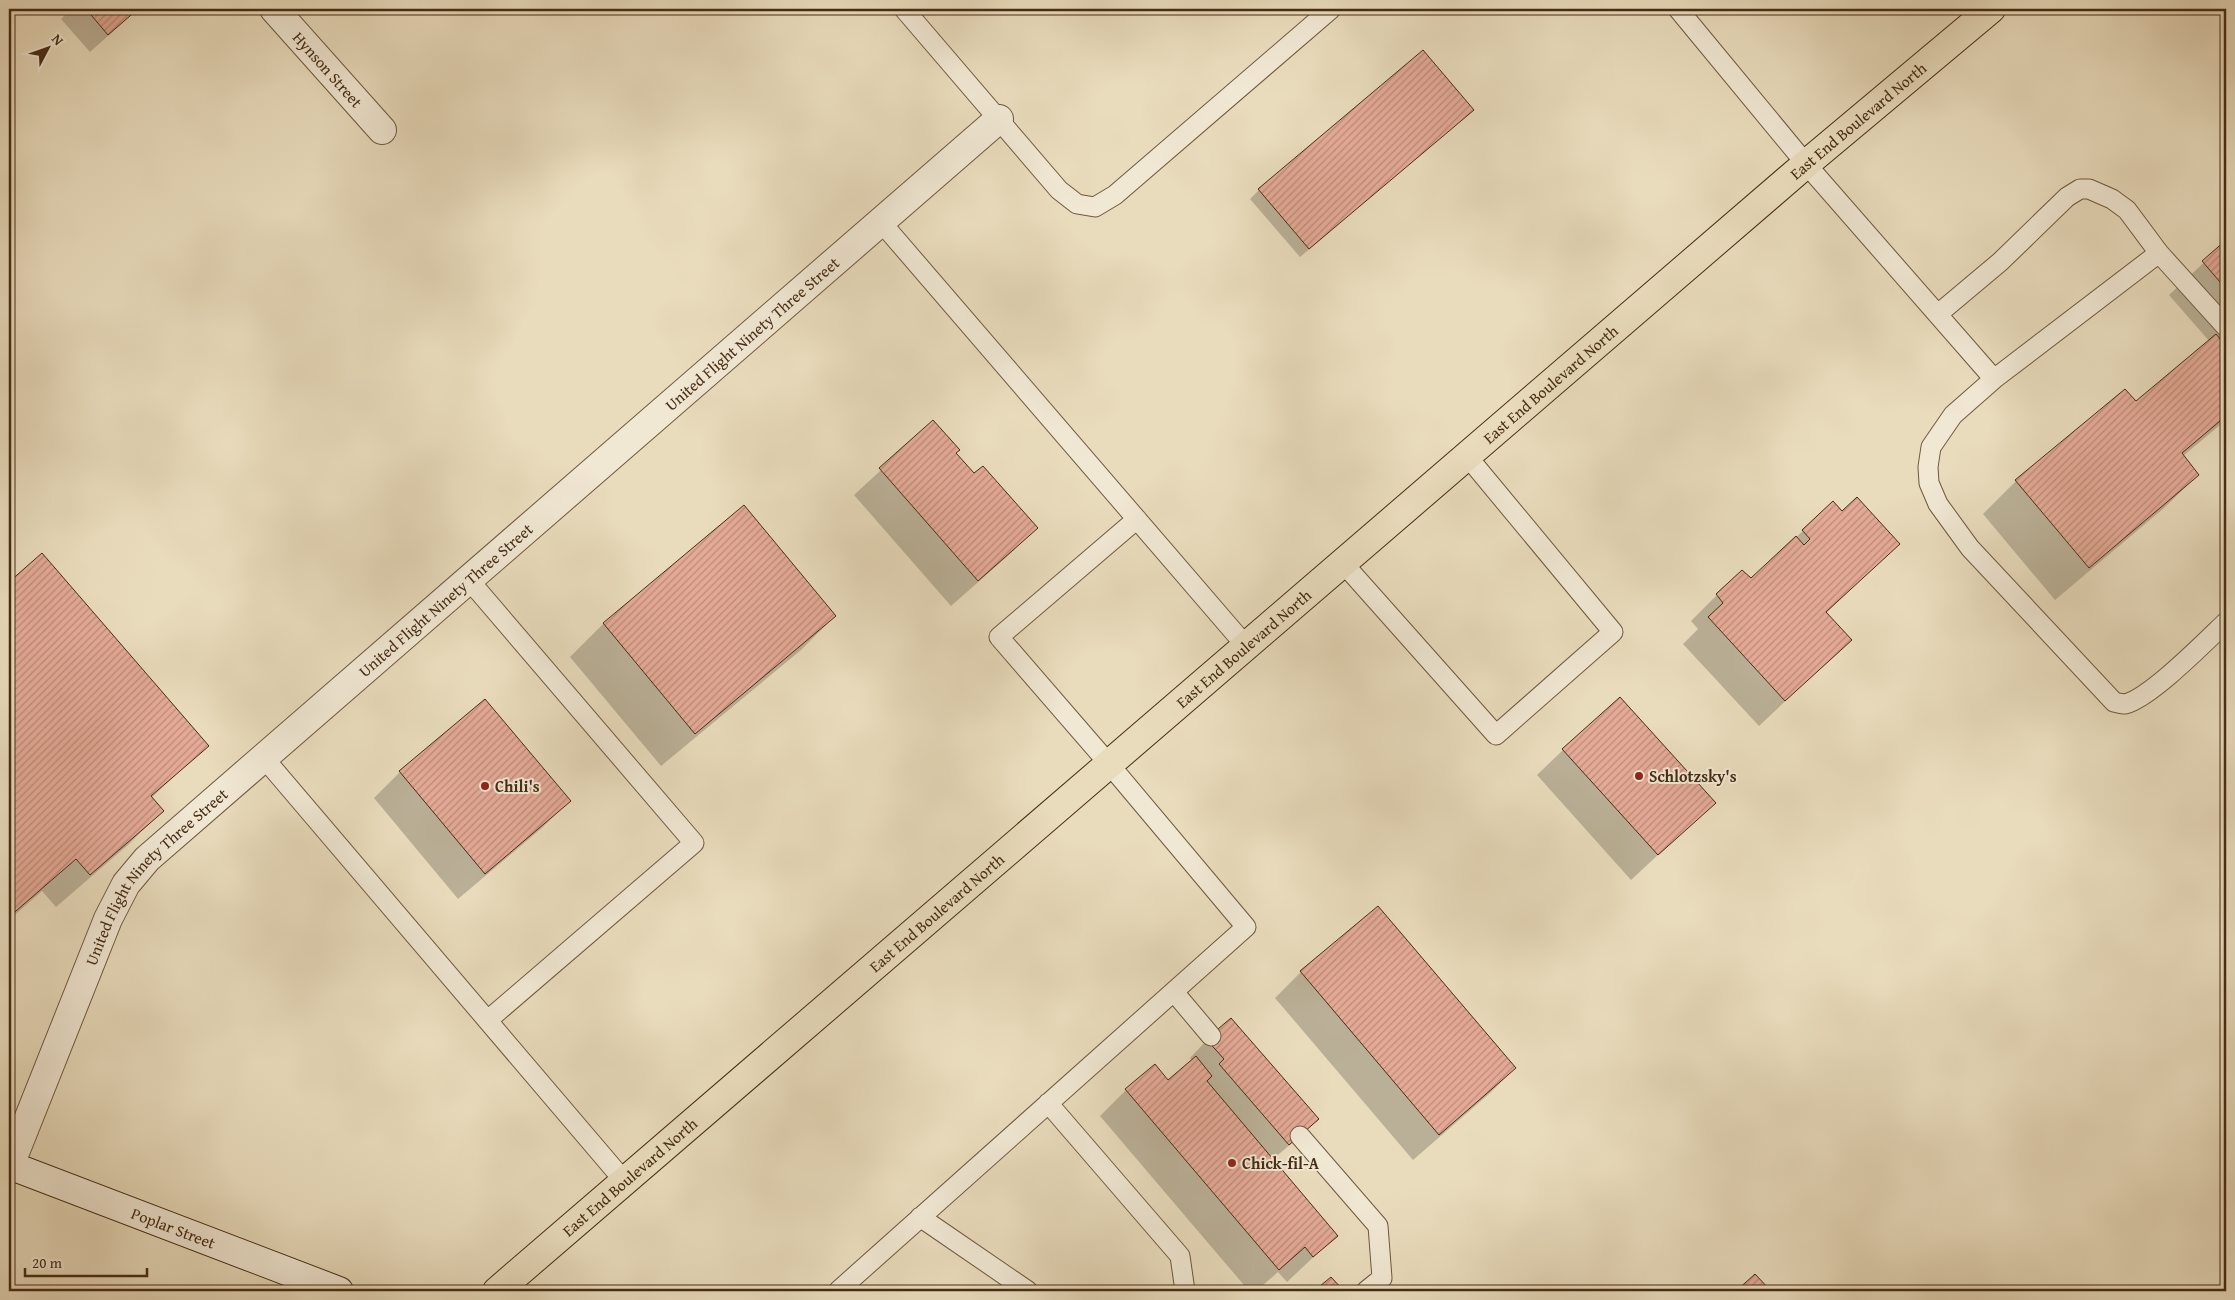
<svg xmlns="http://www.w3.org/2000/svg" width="2235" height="1300" viewBox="0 0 2235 1300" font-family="'Gentium Book Plus',serif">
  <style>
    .shadow { fill: #0003 }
    .building { fill: url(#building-hatch); stroke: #462c14 }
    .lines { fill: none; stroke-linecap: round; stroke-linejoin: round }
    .lane-casing { stroke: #6f583e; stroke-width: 21 }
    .street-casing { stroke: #6f583e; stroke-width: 30 }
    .secondary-casing { stroke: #462c14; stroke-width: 30 }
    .highway-casing { stroke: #462c14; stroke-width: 30 }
    .lane { stroke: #f1e8d4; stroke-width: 19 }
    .street { stroke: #f1e8d4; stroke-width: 28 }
    .secondary { stroke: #f1e8d4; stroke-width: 28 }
    .highway { stroke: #e9dcbd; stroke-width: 28 }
    .poi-dot { fill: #8f2418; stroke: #f1e8d4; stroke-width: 2 }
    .labels { text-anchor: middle; stroke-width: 4; stroke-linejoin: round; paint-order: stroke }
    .street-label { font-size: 16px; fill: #462c14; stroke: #f1e8d4 }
    .poi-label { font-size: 16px; font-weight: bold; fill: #462c14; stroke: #f1e8d4; text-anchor: start }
  </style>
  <defs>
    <pattern id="building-hatch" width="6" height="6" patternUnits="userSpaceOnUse" patternTransform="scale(1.25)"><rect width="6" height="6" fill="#e5aa97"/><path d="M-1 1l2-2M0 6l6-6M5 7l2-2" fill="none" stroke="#bb8b7a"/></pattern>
  </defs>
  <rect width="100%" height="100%" fill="#e9dcbd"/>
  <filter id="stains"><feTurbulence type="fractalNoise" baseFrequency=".004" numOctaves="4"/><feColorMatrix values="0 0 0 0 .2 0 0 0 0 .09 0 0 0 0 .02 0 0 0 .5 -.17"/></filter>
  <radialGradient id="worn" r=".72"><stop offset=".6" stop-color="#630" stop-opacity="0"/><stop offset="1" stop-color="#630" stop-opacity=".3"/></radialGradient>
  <path class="shadow" d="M 71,9 L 138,9 L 90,52 L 61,19 Z
    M 1463,118 L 1300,257 L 1250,199 L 1259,190 Z
    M 2226,242 L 2226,420 L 2183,456 L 2198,475 L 2164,508 L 2055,600 L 1983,514 L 2016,481 L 2136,403 L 2210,342 L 2169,295 Z
    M 933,422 L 955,453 L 974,475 L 1036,528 L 1010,554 L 951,606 L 854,495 Z
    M 1833,503 L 1842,513 L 1898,544 L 1826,613 L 1850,640 L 1759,726 L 1683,644 L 1698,629 L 1691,621 L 1717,595 L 1742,571 L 1750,580 Z
    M 42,555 L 207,746 L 151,798 L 162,811 L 129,844 L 56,907 L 42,891 L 9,920 L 9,583 Z
    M 835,616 L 801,650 L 661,766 L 570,657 L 604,623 Z
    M 1563,750 L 1714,803 L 1631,880 L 1537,775 Z
    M 400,772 L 569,801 L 543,827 L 458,899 L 374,798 Z
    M 1378,907 L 1515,1068 L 1489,1094 L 1413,1160 L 1275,998 L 1301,972 Z
    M 1207,1040 L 1299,1137 L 1272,1160 L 1336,1236 L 1287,1282 L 1278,1272 L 1256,1291 L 1249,1291 L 1100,1116 L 1126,1090 L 1168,1082 L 1192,1061 L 1190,1058 Z"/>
  <path class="building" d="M 86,9 L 138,9 L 108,35 Z
    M 1423,50 L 1474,110 L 1309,249 L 1258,189 Z
    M 2226,240 L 2226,289 L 2202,261 Z
    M 2216,334 L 2226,346 L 2226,416 L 2182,453 L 2199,475 L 2089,568 L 2015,480 L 2125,389 L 2136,401 Z
    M 933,420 L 960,450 L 956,453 L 974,473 L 983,466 L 1038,528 L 978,581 L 879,468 Z
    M 1857,497 L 1900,544 L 1826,612 L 1852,640 L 1785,701 L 1708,617 L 1723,603 L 1716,594 L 1742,570 L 1751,578 L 1796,536 L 1804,545 L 1810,539 L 1802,530 L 1833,501 L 1842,511 Z
    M 744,505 L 836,616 L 695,734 L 603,623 Z
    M 42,553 L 209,746 L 151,796 L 164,811 L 90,875 L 76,859 L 9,917 L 9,582 Z
    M 1620,697 L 1716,803 L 1658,855 L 1562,749 Z
    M 485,699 L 571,801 L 485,874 L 399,771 Z
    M 1378,906 L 1516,1068 L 1439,1135 L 1300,971 Z
    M 1231,1018 L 1319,1119 L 1289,1145 L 1219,1064 L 1224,1059 L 1206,1039 Z
    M 1196,1056 L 1212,1076 L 1207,1081 L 1338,1236 L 1313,1257 L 1305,1247 L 1279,1270 L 1125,1089 L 1155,1064 L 1168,1080 Z
    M 1755,1274 L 1771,1291 L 1736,1291 Z
    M 1331,1277 L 1344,1291 L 1314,1291 Z"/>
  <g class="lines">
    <g class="lane-casing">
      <path id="lane" d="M 904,9 L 1059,190 L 1077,204 L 1095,207 L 1115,195 L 1331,9
        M 1678,9 L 1806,164 L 1994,379
        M 881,222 L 1246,646
        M 2159,253 L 1994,379 L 1953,415 L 1931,447 L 1928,467 L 1929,483 L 1938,504 L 1970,548 L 2114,702 C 2118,703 2122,704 2125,704 C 2150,698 2205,642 2226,622
        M 1938,314 L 2000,262 L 2067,197 L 2080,189 L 2089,189 L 2112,199 L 2127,210 L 2159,253 L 2226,327
        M 1343,563 L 1496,735 L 1613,632 L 1467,456
        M 469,580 L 694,843 L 488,1020
        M 264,758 L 625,1182
        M 1174,992 L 1211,1036
        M 1048,1103 L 1180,1256 L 1185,1291
        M 1300,1136 L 1378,1226 L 1382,1278 L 1366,1291
        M 920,1217 L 1028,1291
        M 838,1291 L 1246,927 L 1109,764 L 999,637 L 1137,519"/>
    </g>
    <g class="street-casing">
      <g id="street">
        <path id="s1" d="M 274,9 L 382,130"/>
        <path id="s2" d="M 10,1165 L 108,919 L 126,884 L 147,859 L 999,119"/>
      </g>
    </g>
    <g class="secondary-casing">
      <g id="secondary">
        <path id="s3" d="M 9,1165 L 339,1291"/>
      </g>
    </g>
    <g class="highway-casing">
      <g id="highway">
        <path id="s4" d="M 497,1291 L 1806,164 L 1991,9"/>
      </g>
    </g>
    <use href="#lane" class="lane"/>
    <use href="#street" class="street"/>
    <use href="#secondary" class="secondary"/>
    <use href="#highway" class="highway"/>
  </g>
  <g class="poi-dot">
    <circle cx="1639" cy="776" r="5"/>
    <circle cx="485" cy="786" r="5"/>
    <circle cx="1232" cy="1163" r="5"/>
  </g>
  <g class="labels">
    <g class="street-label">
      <text dy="6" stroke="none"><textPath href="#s1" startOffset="81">Hynson Street</textPath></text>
      <text dy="6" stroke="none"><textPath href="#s4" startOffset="1795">East End Boulevard North</textPath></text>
      <text dy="6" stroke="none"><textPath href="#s2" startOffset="1138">United Flight Ninety Three Street</textPath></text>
      <text dy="6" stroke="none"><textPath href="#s4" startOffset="1390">East End Boulevard North</textPath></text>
      <text dy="6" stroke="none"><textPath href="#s2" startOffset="732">United Flight Ninety Three Street</textPath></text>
      <text dy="6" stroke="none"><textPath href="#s4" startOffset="985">East End Boulevard North</textPath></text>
      <text dy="6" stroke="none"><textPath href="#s2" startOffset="328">United Flight Ninety Three Street</textPath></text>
      <text dy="6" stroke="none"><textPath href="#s4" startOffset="580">East End Boulevard North</textPath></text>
      <text dy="6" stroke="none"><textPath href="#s4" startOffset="175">East End Boulevard North</textPath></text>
      <text dy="6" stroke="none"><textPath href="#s3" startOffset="176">Poplar Street</textPath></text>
    </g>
    <g class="poi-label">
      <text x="1649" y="782">Schlotzsky's</text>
      <text x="495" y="792">Chili's</text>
      <text x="1242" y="1169">Chick-fil-A</text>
    </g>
  </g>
  <rect width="2235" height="1300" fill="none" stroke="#e9dcbd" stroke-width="30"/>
  <rect x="10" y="10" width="2215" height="1280" fill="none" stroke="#462c14" stroke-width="2.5"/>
  <rect x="15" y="15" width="2205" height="1270" fill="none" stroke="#462c14"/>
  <g transform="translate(48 48) rotate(49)" stroke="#f1e8d4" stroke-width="4" paint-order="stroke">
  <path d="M0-4L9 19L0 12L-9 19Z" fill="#462c14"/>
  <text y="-8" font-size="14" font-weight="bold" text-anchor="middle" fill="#462c14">N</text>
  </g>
  <path d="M25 1268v8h122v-8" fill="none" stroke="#462c14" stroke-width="2.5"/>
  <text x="32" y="1268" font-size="15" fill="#462c14" stroke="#f1e8d4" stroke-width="4" paint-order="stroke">20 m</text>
  <rect width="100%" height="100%" filter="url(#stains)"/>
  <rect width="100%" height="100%" fill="url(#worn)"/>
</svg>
